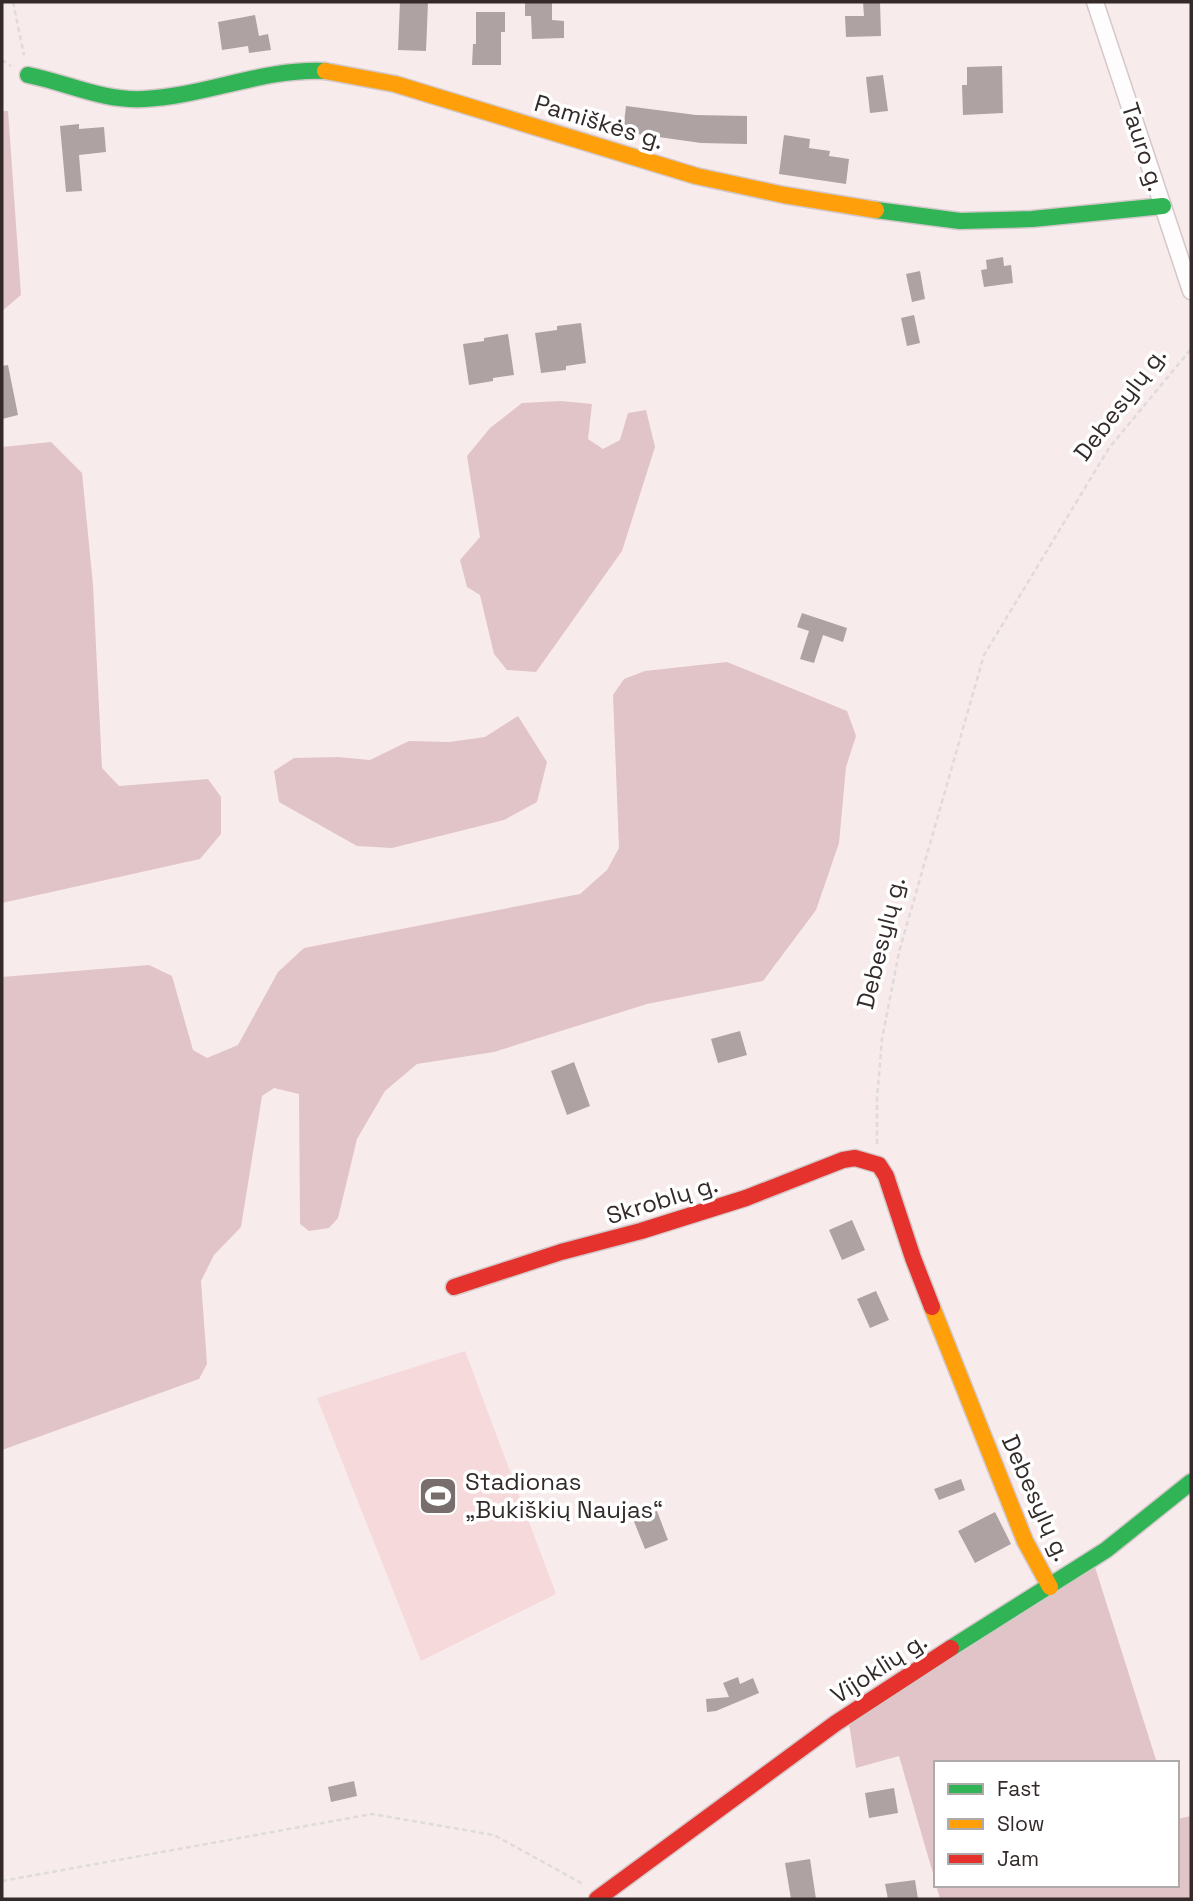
<svg xmlns="http://www.w3.org/2000/svg" width="1193" height="1901" viewBox="0 0 1193 1901" font-family="'Space Grotesk',sans-serif">
  <style>
    .green { fill: #f6d9db }
    .forest { fill: #e1c4c7 }
    .building { fill: #afa2a3 }
    .lines { fill: none; stroke-linecap: round; stroke-linejoin: round }
    .street-casing { stroke: #d3c8c9; stroke-width: 19 }
    .fast-casing { stroke: #d3c8c9; stroke-width: 19 }
    .slow-casing { stroke: #d3c8c9; stroke-width: 19 }
    .jam-casing { stroke: #d3c8c9; stroke-width: 19 }
    .path { stroke: #dfdbdb; stroke-width: 2.5; stroke-dasharray: 5 3.5; stroke-linecap: butt }
    .street { stroke: #fefcfc; stroke-width: 16 }
    .fast { stroke: #30b455; stroke-width: 16 }
    .slow { stroke: #ff9f0a; stroke-width: 16 }
    .jam { stroke: #e5322d; stroke-width: 16 }
    .labels { text-anchor: middle; stroke-width: 7; stroke-linejoin: round; paint-order: stroke }
    .street-label { font-size: 24px; fill: #342a2a; stroke: #fff }
    .poi-label { font-size: 24px; fill: #342a2a; stroke: #fff; text-anchor: start }
  </style>
  <rect width="100%" height="100%" fill="#f8ebec"/>
  <path class="green" d="M 465,1351 L 556,1594 L 421,1661 L 317,1398 Z"/>
  <path class="forest" d="M 2,111 L 8,111 L 21,295 L 2,311 Z
    M 561,401 L 592,404 L 588,439 L 603,449 L 620,440 L 628,413 L 646,410 L 655,447 L 622,551 L 536,672 L 507,670 L 494,654 L 480,595 L 467,587 L 460,560 L 480,537 L 467,456 L 490,428 L 522,403 Z
    M 51,442 L 82,473 L 93,585 L 102,768 L 119,786 L 208,779 L 221,797 L 221,834 L 200,859 L 2,903 L 2,447 Z
    M 727,662 L 847,711 L 856,736 L 846,767 L 839,843 L 816,910 L 763,981 L 647,1004 L 494,1052 L 417,1064 L 385,1091 L 357,1139 L 338,1218 L 329,1228 L 309,1231 L 300,1224 L 299,1094 L 274,1088 L 262,1096 L 241,1227 L 214,1255 L 201,1281 L 207,1364 L 199,1379 L 2,1450 L 2,977 L 149,965 L 172,976 L 193,1050 L 207,1058 L 238,1045 L 278,972 L 304,948 L 580,894 L 607,870 L 619,848 L 613,695 L 624,679 L 645,671 Z
    M 518,716 L 547,762 L 537,802 L 504,820 L 392,848 L 357,846 L 279,802 L 274,771 L 294,758 L 338,757 L 370,760 L 409,741 L 449,742 L 485,737 Z
    M 1095,1567 L 1157,1763 L 936,1763 L 936,1884 L 899,1756 L 856,1768 L 849,1724 Z
    M 1191,1816 L 1191,1899 L 940,1899 L 936,1885 L 1177,1885 L 1177,1819 Z"/>
  <path class="building" d="M 400,2 L 428,2 L 426,51 L 398,50 Z
    M 525,2 L 552,2 L 552,20 L 564,21 L 564,38 L 532,39 L 531,16 L 525,16 Z
    M 863,2 L 880,2 L 881,36 L 846,37 L 845,16 L 864,16 Z
    M 476,12 L 505,12 L 505,32 L 501,32 L 501,65 L 472,65 L 473,44 L 476,44 Z
    M 255,15 L 259,36 L 268,34 L 271,50 L 249,53 L 248,46 L 222,50 L 218,22 Z
    M 1002,66 L 1003,113 L 963,115 L 962,85 L 967,85 L 967,67 Z
    M 883,75 L 888,111 L 870,113 L 866,77 Z
    M 626,106 L 696,115 L 747,116 L 747,144 L 701,143 L 623,132 Z
    M 79,124 L 79,129 L 104,127 L 106,152 L 79,155 L 82,191 L 66,192 L 60,126 Z
    M 784,135 L 810,139 L 809,148 L 830,151 L 829,156 L 849,159 L 846,184 L 779,174 Z
    M 1003,257 L 1004,266 L 1011,265 L 1013,283 L 984,287 L 981,270 L 987,269 L 986,260 Z
    M 920,271 L 925,299 L 912,302 L 906,274 Z
    M 914,315 L 920,343 L 907,346 L 901,318 Z
    M 581,323 L 586,363 L 566,366 L 566,370 L 541,373 L 535,333 L 557,330 L 557,326 Z
    M 508,334 L 514,375 L 493,378 L 493,381 L 469,385 L 463,344 L 484,341 L 484,338 Z
    M 8,365 L 18,415 L 2,419 L 2,366 Z
    M 802,613 L 847,628 L 843,642 L 823,635 L 814,663 L 800,659 L 809,631 L 797,627 Z
    M 740,1031 L 747,1055 L 718,1063 L 711,1039 Z
    M 574,1062 L 590,1106 L 567,1115 L 551,1071 Z
    M 852,1220 L 865,1250 L 842,1260 L 829,1230 Z
    M 876,1291 L 889,1320 L 870,1328 L 857,1299 Z
    M 961,1479 L 965,1490 L 939,1500 L 934,1489 Z
    M 657,1511 L 668,1540 L 645,1549 L 633,1519 Z
    M 995,1512 L 1011,1544 L 975,1563 L 958,1531 Z
    M 738,1677 L 740,1684 L 753,1678 L 759,1693 L 716,1711 L 707,1712 L 706,1699 L 729,1697 L 723,1683 Z
    M 354,1781 L 357,1796 L 331,1802 L 328,1787 Z
    M 894,1788 L 898,1813 L 869,1818 L 865,1793 Z
    M 810,1859 L 816,1899 L 791,1899 L 785,1863 Z
    M 915,1880 L 918,1899 L 888,1899 L 885,1884 Z"/>
  <g class="lines">
    <g class="street-casing">
      <path id="street" d="M 1095,2 L 1191,291"/>
    </g>
    <g class="fast-casing">
      <path id="fast" d="M 28,75 C 68,83 102,101 144,99 C 205,96 264,68 325,71
        M 876,210 L 960,221 L 1032,219 L 1163,206
        M 951,1648 L 1106,1550 L 1191,1482"/>
    </g>
    <g class="slow-casing">
      <path id="slow" d="M 325,71 L 395,84 L 696,176 L 784,195 L 876,210
        M 932,1307 L 1025,1541 L 1050,1587"/>
    </g>
    <g class="jam-casing">
      <path id="jam" d="M 454,1287 L 561,1252 L 641,1231 L 746,1198 L 843,1160 L 855,1158 L 879,1165 L 886,1176 L 913,1258 L 932,1307
        M 597,1899 L 836,1723 L 951,1648"/>
    </g>
    <path class="path" d="M 13,2 L 24,55
      M 2,60 L 11,66
      M 877,1144 L 877,1099 L 882,1039 L 899,952 L 984,655 L 1109,448 L 1191,349
      M 2,1881 L 372,1814 L 494,1835 L 583,1884"/>
    <use href="#street" class="street"/>
    <use href="#fast" class="fast"/>
    <use href="#slow" class="slow"/>
    <use href="#jam" class="jam"/>
  </g>
  <defs>
    <g id="stadium-square" transform="scale(2.0125)"><rect x="-9" y="-9" width="18" height="18" rx="4" fill="#796e6e" stroke="#fff"/><path d="M0-5a6.5 5 0 1 0 0 10a6.5 5 0 1 0 0-10ZM-3.5-1.8h7v3.6h-7Z" fill="#fff"/></g>
  </defs>
  <g fill-rule="evenodd">
    <use href="#stadium-square" x="438" y="1496"/>
  </g>
  <g class="labels">
    <g class="street-label">
      <text transform="translate(599 122) rotate(17)" y="8">Pamiškės g.</text>
      <text transform="translate(1143 147) rotate(72)" y="8">Tauro g.</text>
      <text transform="translate(1120 404) rotate(-53)" y="8">Debesylų g.</text>
      <text transform="translate(881 943) rotate(-76)" y="8">Debesylų g.</text>
      <text transform="translate(662 1200) rotate(-17)" y="8">Skroblų g.</text>
      <text transform="translate(1036 1498) rotate(66)" y="8">Debesylų g.</text>
      <text transform="translate(879 1668) rotate(-33)" y="8">Vijoklių g.</text>
    </g>
    <g class="poi-label">
      <text x="465" y="1490">Stadionas<tspan x="465" dy="28">„Bukiškių Naujas“</tspan></text>
    </g>
  </g>
  <rect width="1193" height="1901" fill="none" stroke="#342a2a" stroke-width="7"/>
  <rect x="934" y="1761" width="245" height="126" fill="#ffffff" stroke="#aeaaaa" stroke-width="2"/>
  <rect x="948" y="1784" width="35" height="10" fill="#30b455" stroke="#aeaaaa" stroke-width="2"/>
  <text x="997" y="1796" font-size="21" fill="#342a2a">Fast</text>
  <rect x="948" y="1819" width="35" height="10" fill="#ff9f0a" stroke="#aeaaaa" stroke-width="2"/>
  <text x="997" y="1831" font-size="21" fill="#342a2a">Slow</text>
  <rect x="948" y="1854" width="35" height="10" fill="#e5322d" stroke="#aeaaaa" stroke-width="2"/>
  <text x="997" y="1866" font-size="21" fill="#342a2a">Jam</text>
</svg>
